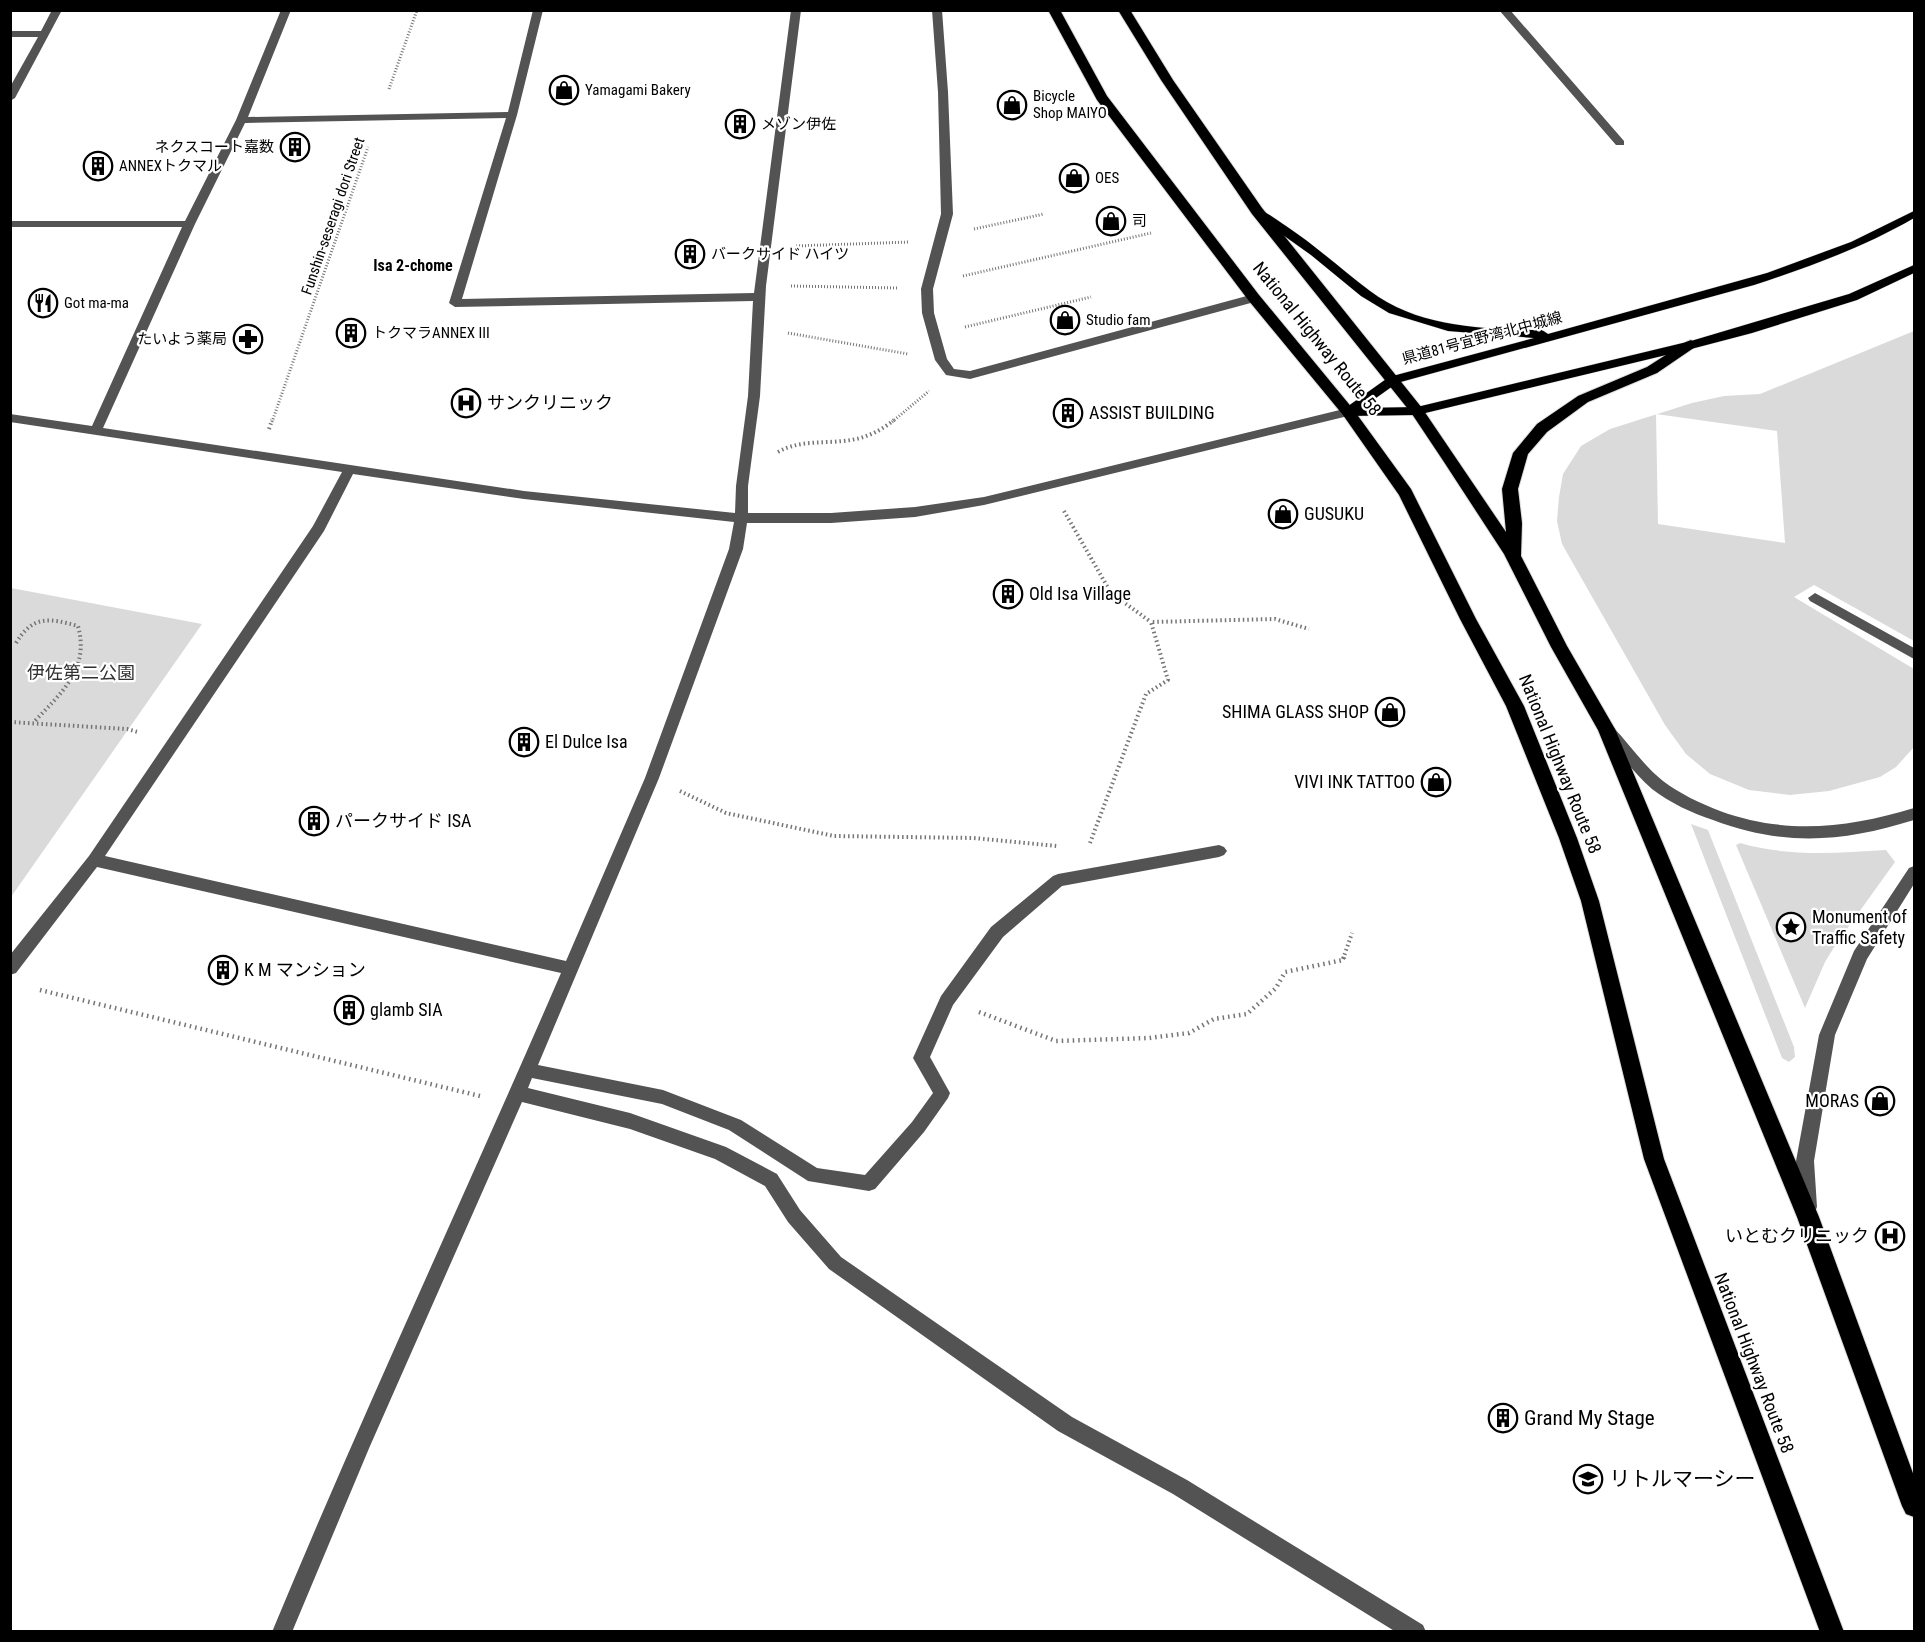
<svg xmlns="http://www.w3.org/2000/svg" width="1925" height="1642" viewBox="0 0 1925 1642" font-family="'Roboto Condensed','Noto Sans JP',sans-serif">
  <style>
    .green { fill: #dadada; fill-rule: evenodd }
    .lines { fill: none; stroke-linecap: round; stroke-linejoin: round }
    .major-casing { stroke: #dbdbdb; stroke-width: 1 }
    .highway-casing { stroke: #dbdbdb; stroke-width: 2 }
    .path-far2 { stroke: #757575; stroke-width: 3; stroke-dasharray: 1 2; stroke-linecap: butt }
    .path-far1 { stroke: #757575; stroke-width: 4; stroke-dasharray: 1.5 3; stroke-linecap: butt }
    .path { stroke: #757575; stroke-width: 4.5; stroke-dasharray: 1.5 4; stroke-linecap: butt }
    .minor { fill: #535353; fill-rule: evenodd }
    .major { fill: #000; fill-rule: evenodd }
    .highway { fill: #000; fill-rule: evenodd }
    .labels { text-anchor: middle; stroke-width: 4.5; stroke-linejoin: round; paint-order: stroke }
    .far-poi-label { font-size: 15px; fill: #000; stroke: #fff; text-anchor: start }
    .far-street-label { font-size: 15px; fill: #000; stroke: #fff }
    .far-neighbourhood-label { font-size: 16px; font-weight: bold; fill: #000; stroke: #fff }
    .street-label { font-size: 18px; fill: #000; stroke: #fff }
    .poi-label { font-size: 18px; fill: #000; stroke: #fff; text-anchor: start }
    .park-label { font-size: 18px; fill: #313131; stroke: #fff }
    .near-poi-label { font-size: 21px; fill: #000; stroke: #fff; text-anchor: start }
  </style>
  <rect width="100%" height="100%" fill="#fff"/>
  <path class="green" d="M 1914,331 L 1914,641 L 1814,585 L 1794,597 L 1914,669 L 1914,747 L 1896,767 L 1880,777 L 1829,791 L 1790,795 L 1749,790 L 1710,774 L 1686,754 L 1665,725 L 1562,544 L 1557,521 L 1559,497 L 1563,474 L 1581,446 L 1610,429 L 1692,403 L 1724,396 L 1760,394 ZM 1656,414 L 1777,431 L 1785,543 L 1658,524 Z
    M 11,588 L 202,624 L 11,897 L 10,588 Z
    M 1691,824 L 1708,830 L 1794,1047 L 1795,1057 L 1789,1062 L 1782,1058 Z
    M 1740,843 C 1789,857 1835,853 1886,850 L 1895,862 L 1836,944 L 1825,962 L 1805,1008 L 1736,845 Z"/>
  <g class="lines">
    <g class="major-casing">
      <path id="major" d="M 1259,210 C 1269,213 1278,221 1286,226 C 1316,246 1342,270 1370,291 C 1419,328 1483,329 1542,330 L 1548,334 L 1767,273 L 1851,242 L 1914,211 L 1914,218 C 1864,247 1809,267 1754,285 L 1397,383 L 1362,408 L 1417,407 L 1691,341 L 1849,294 L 1914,265 L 1914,273 L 1857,300 L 1752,333 L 1691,349 L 1417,415 L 1348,416 L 1342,412 L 1344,409 L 1389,377 L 1534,338 L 1448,331 L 1389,313 L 1361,296 L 1311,255 L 1255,215 L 1255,211 Z"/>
    </g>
    <g class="highway-casing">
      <path id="highway" d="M 1048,10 L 1060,10 L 1107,96 L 1259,295 L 1353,409 L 1411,489 L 1476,619 L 1524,706 L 1577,838 L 1599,901 L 1664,1159 L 1844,1632 L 1820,1632 L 1644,1159 L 1581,901 L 1559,838 L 1506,706 L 1460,619 L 1399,495 L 1343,415 L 1249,301 L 1097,100 Z
        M 1118,10 L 1130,10 L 1173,80 L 1262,208 L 1422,408 L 1506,532 L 1502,489 L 1513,453 L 1537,424 L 1578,396 L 1647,367 L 1686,342 L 1691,340 L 1698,345 L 1657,373 L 1588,402 L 1547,432 L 1528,454 L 1518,489 L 1522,523 L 1521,556 L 1567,646 L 1615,729 L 1819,1217 L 1914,1476 L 1914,1517 L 1906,1514 L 1902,1506 L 1797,1217 L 1598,730 L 1551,647 L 1504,554 L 1444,462 L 1412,414 L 1252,214 L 1161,80 Z"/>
    </g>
    <path class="path-far2" d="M 389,89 L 417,10
      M 974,229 L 1044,214
      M 796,246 L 909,242
      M 963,276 L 1151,233
      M 791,286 L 897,288
      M 965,327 L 1091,297
      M 788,333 L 908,354
      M 272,422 L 368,147
      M 892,422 L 929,391"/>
    <path class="path-far1" d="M 269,429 L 272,420
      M 778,452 C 803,438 829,445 856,439 C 870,436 883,429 894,420
      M 1064,511 L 1111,593 L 1151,622
      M 16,643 C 33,615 49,618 78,626 C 90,669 61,693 34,722
      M 10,722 L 127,729 L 138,732
      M 680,791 L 726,813 L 834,836 L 974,838 L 1057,846
      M 1090,843 L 1146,694 L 1168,680 L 1151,622 L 1275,619 L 1309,629
      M 1343,959 L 1352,933"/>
    <path class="path" d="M 40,990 L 480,1096
      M 979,1012 L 1056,1041 L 1149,1038 L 1189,1033 L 1214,1019 L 1247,1014 L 1276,988 L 1285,972 L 1343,960 L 1344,957"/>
    <path class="minor" d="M 52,10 L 62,10 L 15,98 L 10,101 L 10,87 L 38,37 L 10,37 L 10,31 L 41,31 Z
      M 281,10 L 291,10 L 248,117 L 508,112 L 533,10 L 543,10 L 517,115 L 462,299 L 754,293 L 791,10 L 801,10 L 766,286 L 760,396 L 748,486 L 748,513 L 831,513 L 915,507 L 984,497 L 1348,408 L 1352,409 L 1354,412 L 1348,416 L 984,505 L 915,517 L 831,523 L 747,523 L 743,549 L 659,778 L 538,1065 L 663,1090 L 741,1120 L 817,1168 L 865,1175 L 912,1122 L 933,1093 L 913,1058 L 941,996 L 991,927 L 1053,876 L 1058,874 L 1219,845 L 1224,847 L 1227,851 L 1224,855 L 1219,857 L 1062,886 L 1003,937 L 953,1005 L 930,1057 L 950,1093 L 948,1098 L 924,1132 L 875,1189 L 869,1191 L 808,1181 L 729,1130 L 662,1104 L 532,1078 L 528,1088 L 630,1113 L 726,1147 L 777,1174 L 800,1210 L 841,1257 L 1072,1417 L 1187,1480 L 1423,1625 L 1426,1632 L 1396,1632 L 1173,1494 L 1058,1431 L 829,1269 L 788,1222 L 765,1186 L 715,1159 L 630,1129 L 522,1102 L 370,1446 L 292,1632 L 272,1632 C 364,1410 466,1193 561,973 L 97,867 L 16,973 L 10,975 L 10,955 L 89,856 L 313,526 L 342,472 L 10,422 L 10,414 L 92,426 L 182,227 L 10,227 L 10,221 L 185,221 L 236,120 ZM 506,118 L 449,303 L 455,307 L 753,301 L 748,396 L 736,486 L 735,513 L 524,491 L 103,428 L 195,224 L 245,123 ZM 353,474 L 524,499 L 734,522 L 729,549 L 645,778 L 566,961 L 105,856 L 324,531 Z
      M 932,10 L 942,10 L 948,92 L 953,214 L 933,289 L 934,313 L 947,359 L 954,369 L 970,371 L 1254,294 L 1260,298 L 1258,301 L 970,379 L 946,375 L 935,360 L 922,313 L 921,289 L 941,214 L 938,92 Z
      M 1499,10 L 1510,10 L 1624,141 L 1624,145 L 1616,145 Z
      M 1815,593 L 1914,648 L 1914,659 L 1810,601 L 1808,598 Z
      M 1608,725 L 1613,727 C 1630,745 1644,766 1663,781 C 1680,794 1700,803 1720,811 C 1786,835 1848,828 1914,808 L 1914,820 C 1843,842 1785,847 1713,820 C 1692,813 1670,803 1652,789 C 1634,773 1619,753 1603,735 L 1601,731 L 1603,727 Z
      M 1914,866 L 1914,884 L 1867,959 L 1835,1035 L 1814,1161 L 1817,1207 L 1814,1213 L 1808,1215 L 1802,1213 L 1799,1207 L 1796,1161 L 1819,1035 L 1854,951 L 1909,868 Z"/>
    <use href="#major" class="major"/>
    <use href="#highway" class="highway"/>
  </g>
  <defs>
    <g id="shop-ring" transform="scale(1.5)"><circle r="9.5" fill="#fff" stroke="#000" stroke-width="1.5"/><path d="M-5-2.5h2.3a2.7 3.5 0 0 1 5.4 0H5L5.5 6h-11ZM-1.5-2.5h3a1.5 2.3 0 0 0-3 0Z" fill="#000"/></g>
    <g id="building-ring" transform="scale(1.5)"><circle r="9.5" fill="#fff" stroke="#000" stroke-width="1.5"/><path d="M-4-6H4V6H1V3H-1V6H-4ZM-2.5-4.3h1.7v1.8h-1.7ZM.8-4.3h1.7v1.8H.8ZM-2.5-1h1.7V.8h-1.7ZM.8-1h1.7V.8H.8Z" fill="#000"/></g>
    <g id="restaurant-ring" transform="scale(1.5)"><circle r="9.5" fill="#fff" stroke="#000" stroke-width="1.5"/><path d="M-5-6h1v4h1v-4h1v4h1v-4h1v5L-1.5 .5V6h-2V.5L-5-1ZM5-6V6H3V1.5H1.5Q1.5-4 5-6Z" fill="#000"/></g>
    <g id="pharmacy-ring" transform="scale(1.5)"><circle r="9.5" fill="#fff" stroke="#000" stroke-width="1.5"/><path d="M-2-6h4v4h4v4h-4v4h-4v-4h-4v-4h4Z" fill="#000"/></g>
    <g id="hospital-ring" transform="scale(1.5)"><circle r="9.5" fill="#fff" stroke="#000" stroke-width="1.5"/><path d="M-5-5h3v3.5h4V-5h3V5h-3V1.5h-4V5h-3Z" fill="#000"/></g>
    <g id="sight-ring" transform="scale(1.5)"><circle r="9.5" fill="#fff" stroke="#000" stroke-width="1.5"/><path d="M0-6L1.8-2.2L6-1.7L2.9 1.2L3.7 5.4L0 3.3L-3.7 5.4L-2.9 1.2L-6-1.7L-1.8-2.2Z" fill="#000"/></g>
    <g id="school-ring" transform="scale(1.5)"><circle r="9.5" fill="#fff" stroke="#000" stroke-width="1.5"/><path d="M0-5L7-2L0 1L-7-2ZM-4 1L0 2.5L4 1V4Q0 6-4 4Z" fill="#000"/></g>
  </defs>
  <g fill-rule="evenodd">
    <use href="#shop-ring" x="564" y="90"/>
    <use href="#shop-ring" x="1012" y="105"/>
    <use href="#building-ring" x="740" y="124"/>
    <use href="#building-ring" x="295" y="147"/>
    <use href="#building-ring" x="98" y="166"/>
    <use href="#shop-ring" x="1074" y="178"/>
    <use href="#shop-ring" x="1111" y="221"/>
    <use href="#building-ring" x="690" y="254"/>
    <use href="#restaurant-ring" x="43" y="303"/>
    <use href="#shop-ring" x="1065" y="320"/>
    <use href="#building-ring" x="351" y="333"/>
    <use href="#pharmacy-ring" x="248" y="339"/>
    <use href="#hospital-ring" x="466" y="403"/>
    <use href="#building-ring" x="1068" y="413"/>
    <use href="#shop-ring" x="1283" y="514"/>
    <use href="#building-ring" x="1008" y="594"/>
    <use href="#shop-ring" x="1390" y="712"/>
    <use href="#building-ring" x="524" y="742"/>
    <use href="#shop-ring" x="1436" y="782"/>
    <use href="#building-ring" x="314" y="821"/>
    <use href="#sight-ring" x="1791" y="927"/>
    <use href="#building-ring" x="223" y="970"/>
    <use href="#building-ring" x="349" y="1010"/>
    <use href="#shop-ring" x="1880" y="1101"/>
    <use href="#hospital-ring" x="1890" y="1236"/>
    <use href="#building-ring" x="1503" y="1418"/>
    <use href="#school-ring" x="1588" y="1479"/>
  </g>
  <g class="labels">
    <g class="far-poi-label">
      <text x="585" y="95">Yamagami Bakery</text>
      <text x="1033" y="101">Bicycle<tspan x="1033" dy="17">Shop MAIYO</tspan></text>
      <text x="761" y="129">メゾン伊佐</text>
      <text x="274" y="152" text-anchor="end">ネクスコート嘉数</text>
      <text x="119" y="171">ANNEXトクマル</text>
      <text x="1095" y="183">OES</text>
      <text x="1132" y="226">司</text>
      <text x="711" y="259">バークサイド ハイツ</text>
      <text x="64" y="308">Got ma-ma</text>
      <text x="1086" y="325">Studio fam</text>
      <text x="372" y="338">トクマラANNEX III</text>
      <text x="227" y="344" text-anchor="end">たいよう薬局</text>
    </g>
    <g class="far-street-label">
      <text transform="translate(333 216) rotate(-71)" y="5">Funshin-seseragi dori Street</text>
      <text transform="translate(1482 338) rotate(-15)" y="5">県道81号宜野湾北中城線</text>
    </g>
    <g class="far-neighbourhood-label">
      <text x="413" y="271">Isa 2-chome</text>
    </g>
    <g class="street-label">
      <text transform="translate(1317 339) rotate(51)" y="6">National Highway Route 58</text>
      <text transform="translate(1560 764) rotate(68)" y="6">National Highway Route 58</text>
      <text transform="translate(1754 1363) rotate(69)" y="6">National Highway Route 58</text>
    </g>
    <g class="poi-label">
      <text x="487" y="409">サンクリニック</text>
      <text x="1089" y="419">ASSIST BUILDING</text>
      <text x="1304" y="520">GUSUKU</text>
      <text x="1029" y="600">Old Isa Village</text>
      <text x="1369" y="718" text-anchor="end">SHIMA GLASS SHOP</text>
      <text x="545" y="748">El Dulce Isa</text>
      <text x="1415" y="788" text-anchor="end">VIVI INK TATTOO</text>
      <text x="335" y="827">パークサイド ISA</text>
      <text x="1812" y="923">Monument of<tspan x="1812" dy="21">Traffic Safety</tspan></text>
      <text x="244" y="976">K M マンション</text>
      <text x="370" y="1016">glamb SIA</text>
      <text x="1859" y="1107" text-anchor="end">MORAS</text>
      <text x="1869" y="1242" text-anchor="end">いとむクリニック</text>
    </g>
    <g class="park-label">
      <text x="81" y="679">伊佐第二公園</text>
    </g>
    <g class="near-poi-label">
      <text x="1524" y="1425">Grand My Stage</text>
      <text x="1609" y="1486">リトルマーシー</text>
    </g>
  </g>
  <rect width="1925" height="1642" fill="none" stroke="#000000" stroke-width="24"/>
</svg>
